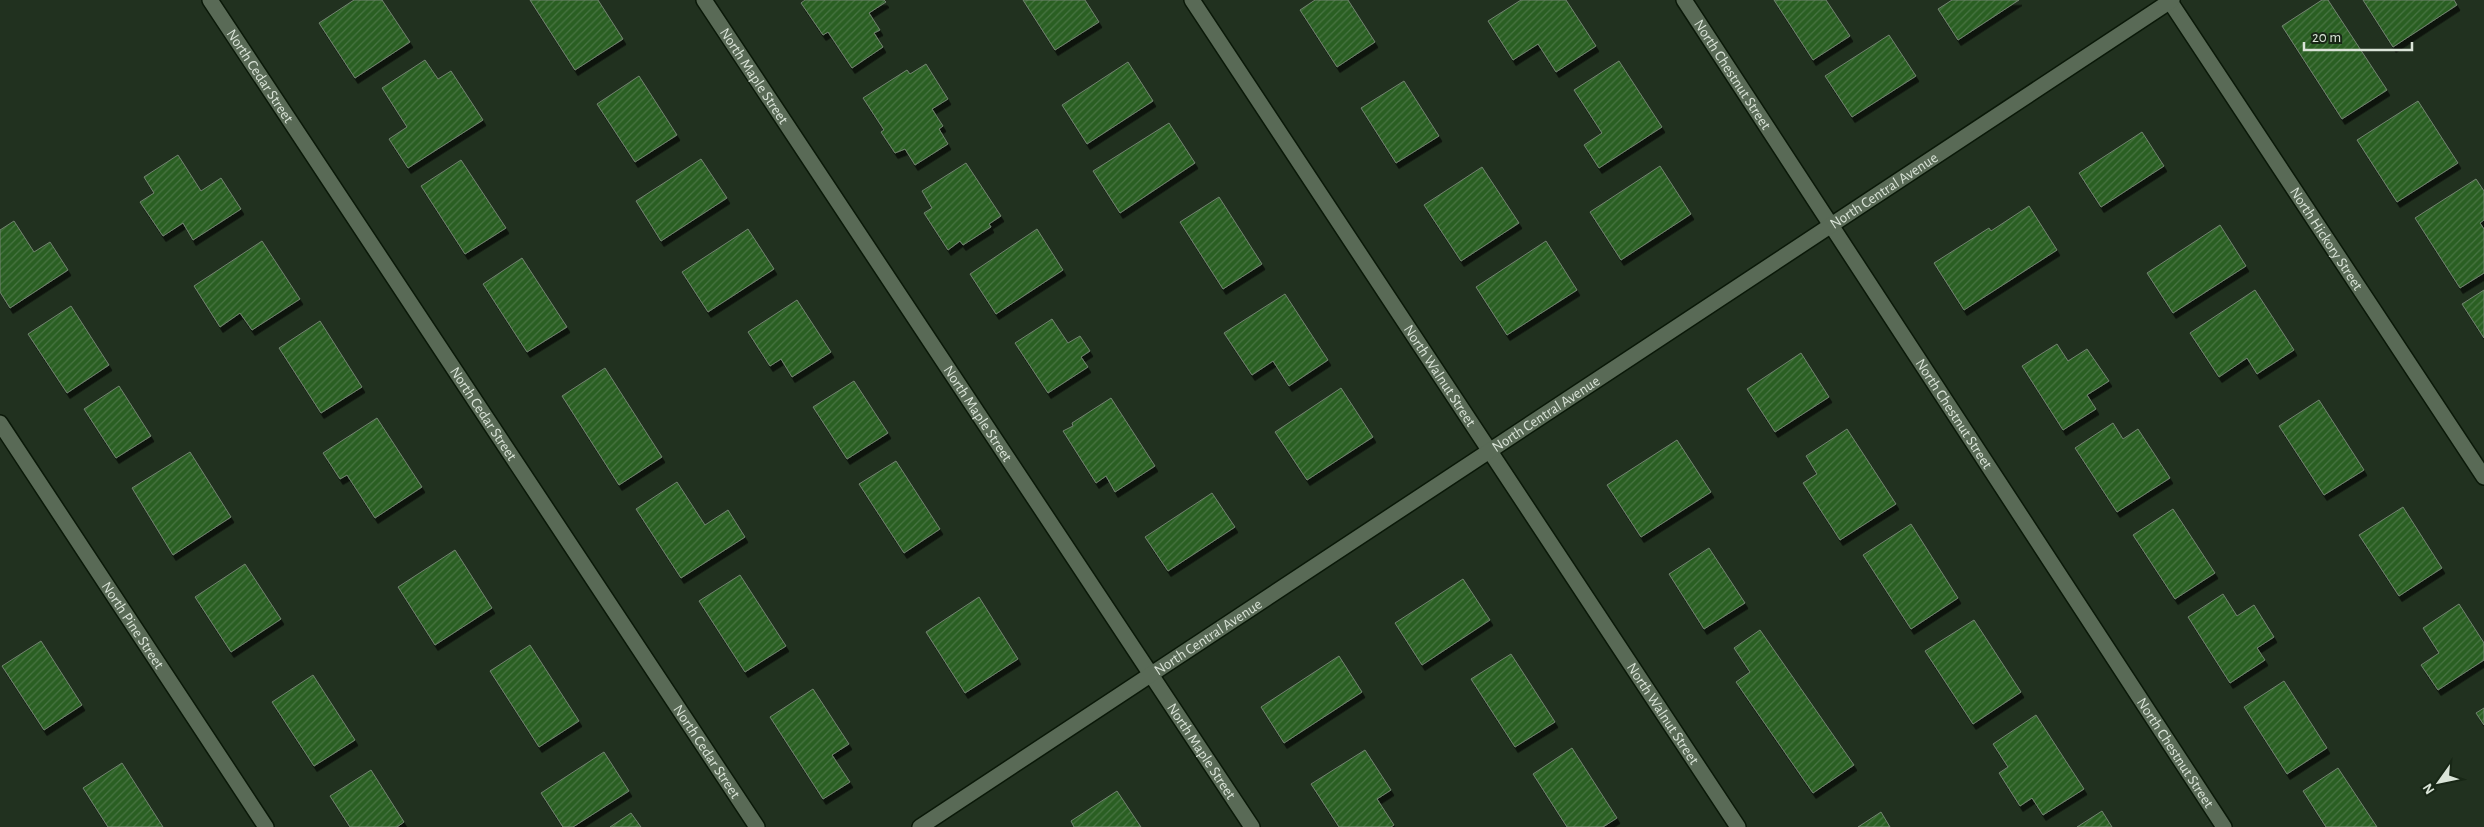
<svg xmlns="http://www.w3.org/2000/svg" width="2484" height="827" viewBox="0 0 2484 827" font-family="'Alegreya Sans',sans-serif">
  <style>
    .building { fill: url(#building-hatch); stroke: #728470; filter: url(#shadow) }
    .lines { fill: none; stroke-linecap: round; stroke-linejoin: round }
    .street-casing { stroke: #0a1808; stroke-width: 18 }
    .street { stroke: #596a56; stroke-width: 15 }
    .labels { text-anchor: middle; stroke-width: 4.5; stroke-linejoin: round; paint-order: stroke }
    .street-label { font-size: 15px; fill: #dae4d8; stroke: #182716 }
  </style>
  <defs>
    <pattern id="building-hatch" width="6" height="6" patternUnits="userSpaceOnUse" patternTransform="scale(1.25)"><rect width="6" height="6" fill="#2a5e23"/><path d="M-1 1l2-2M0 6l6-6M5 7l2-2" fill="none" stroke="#487542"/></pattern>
    <filter id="shadow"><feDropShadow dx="3" dy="5.5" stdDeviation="0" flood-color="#0009"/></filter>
  </defs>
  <rect width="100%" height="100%" fill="#21311f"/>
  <path class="building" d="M 354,0 L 382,0 L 410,42 L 355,78 L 319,23 Z
    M 530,0 L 598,0 L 623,39 L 575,70 Z
    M 805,0 L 884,0 L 886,2 L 869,13 L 880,30 L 874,33 L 883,47 L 852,68 L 828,32 L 823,35 L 801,3 Z
    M 1023,0 L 1085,0 L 1099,22 L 1055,50 Z
    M 1315,0 L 1348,0 L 1375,42 L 1337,67 L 1300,10 Z
    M 1521,0 L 1566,0 L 1596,46 L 1556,72 L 1538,44 L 1513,60 L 1488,21 Z
    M 1774,0 L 1826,0 L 1850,36 L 1813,60 Z
    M 1952,0 L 2019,0 L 1958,40 L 1938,9 Z
    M 2322,0 L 2328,0 L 2387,90 L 2342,119 L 2282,26 Z
    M 2363,0 L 2454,0 L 2457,5 L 2393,47 Z
    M 1889,35 L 1916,76 L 1852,117 L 1825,76 Z
    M 425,60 L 438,79 L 451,71 L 483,120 L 408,168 L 389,139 L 407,127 L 382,88 Z
    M 1619,61 L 1662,127 L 1599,168 L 1584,145 L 1602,133 L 1574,90 Z
    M 1128,62 L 1153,101 L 1087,144 L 1062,105 Z
    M 926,64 L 948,99 L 932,109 L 943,126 L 939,129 L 948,144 L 915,165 L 905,149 L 895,153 L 881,132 L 884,130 L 863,98 L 907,70 L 910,74 Z
    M 639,76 L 677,135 L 635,162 L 597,104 Z
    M 1404,81 L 1439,136 L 1396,163 L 1361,108 Z
    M 2418,101 L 2458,163 L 2397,202 L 2357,140 Z
    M 1169,123 L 1195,163 L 1120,213 L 1093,171 Z
    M 2142,132 L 2164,166 L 2101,207 L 2079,173 Z
    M 178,155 L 201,191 L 221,178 L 241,209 L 193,240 L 183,223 L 163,236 L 140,202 L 154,193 L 144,177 Z
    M 701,159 L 727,198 L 661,241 L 636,201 Z
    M 461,160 L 506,228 L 465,254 L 421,186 Z
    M 966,163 L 1001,216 L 989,224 L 991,227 L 963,245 L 960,241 L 948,250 L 924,213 L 932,208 L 922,191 Z
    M 1660,166 L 1691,214 L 1621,260 L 1590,212 Z
    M 1482,167 L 1519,223 L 1461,261 L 1424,205 Z
    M 2476,179 L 2484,191 L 2484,220 L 2480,223 L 2484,229 L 2484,273 L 2460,288 L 2415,218 Z
    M 1219,197 L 1262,264 L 1223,289 L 1180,222 Z
    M 2029,206 L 2057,250 L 1964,310 L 1934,263 L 1989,228 L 1991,231 Z
    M 14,221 L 34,252 L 50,242 L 68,270 L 10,308 L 0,292 L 0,230 Z
    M 2220,225 L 2246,266 L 2173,313 L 2147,273 Z
    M 748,229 L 774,269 L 708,312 L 682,272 Z
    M 1037,229 L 1063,270 L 996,314 L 970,274 Z
    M 262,241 L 300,299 L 252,330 L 240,313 L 220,327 L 194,286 Z
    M 1546,241 L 1577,290 L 1507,335 L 1476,287 Z
    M 522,258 L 567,327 L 527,352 L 483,284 Z
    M 2255,290 L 2294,350 L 2257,374 L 2247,358 L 2219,377 L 2190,333 Z
    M 2484,290 L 2484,338 L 2462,304 Z
    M 1285,294 L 1328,360 L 1289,386 L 1273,361 L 1252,375 L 1224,333 Z
    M 797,300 L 831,352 L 792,377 L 781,359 L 770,366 L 748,332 Z
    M 71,306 L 109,365 L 67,393 L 28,334 Z
    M 1052,319 L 1068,343 L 1080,336 L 1090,351 L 1081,357 L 1088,367 L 1048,393 L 1015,343 Z
    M 320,321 L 362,387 L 321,413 L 279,348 Z
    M 2057,344 L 2068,361 L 2087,349 L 2109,381 L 2087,395 L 2096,409 L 2063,430 L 2022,366 Z
    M 1801,353 L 1829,397 L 1775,432 L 1747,389 Z
    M 605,368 L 662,457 L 619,485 L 562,396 Z
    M 854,381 L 888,433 L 847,459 L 813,407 Z
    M 119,386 L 151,436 L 116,458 L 84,409 Z
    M 1341,388 L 1373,437 L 1307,480 L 1275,432 Z
    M 1111,398 L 1155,466 L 1115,492 L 1106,476 L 1096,483 L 1063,431 L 1073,426 L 1072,423 Z
    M 2319,400 L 2364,470 L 2324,495 L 2279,426 Z
    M 377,418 L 422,487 L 375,518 L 347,475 L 340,479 L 323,453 Z
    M 2113,423 L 2123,439 L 2138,429 L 2170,478 L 2117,512 L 2075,448 Z
    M 1847,429 L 1896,504 L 1840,540 L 1803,483 L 1817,474 L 1806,456 Z
    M 1677,440 L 1711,492 L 1641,537 L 1607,485 Z
    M 190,452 L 231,517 L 173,555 L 132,488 Z
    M 896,461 L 940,529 L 904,553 L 859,484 Z
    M 677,482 L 705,525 L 728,510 L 745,537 L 681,578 L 636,509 Z
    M 1212,493 L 1235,527 L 1168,571 L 1145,537 Z
    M 2403,507 L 2442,568 L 2399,596 L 2359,535 Z
    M 2173,509 L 2215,573 L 2175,599 L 2133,535 Z
    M 1911,524 L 1958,598 L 1911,629 L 1863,555 Z
    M 1709,548 L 1745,603 L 1704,629 L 1669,574 Z
    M 455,550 L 492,608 L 435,645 L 398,587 Z
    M 245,564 L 281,619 L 231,652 L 195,597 Z
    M 740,575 L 786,646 L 745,672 L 699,601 Z
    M 1463,579 L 1490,620 L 1422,665 L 1395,623 Z
    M 2223,594 L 2237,616 L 2254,605 L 2274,637 L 2257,648 L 2265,660 L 2230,683 L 2188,617 Z
    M 979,597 L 1018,659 L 965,693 L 926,632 Z
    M 2459,604 L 2484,643 L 2484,660 L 2438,690 L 2421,665 L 2439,653 L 2423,628 Z
    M 1974,620 L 2021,692 L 1973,724 L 1925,651 Z
    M 1760,630 L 1854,765 L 1813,793 L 1736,682 L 1750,672 L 1734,648 Z
    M 41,641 L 82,705 L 44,730 L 2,666 Z
    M 530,645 L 579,721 L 539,747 L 490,671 Z
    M 1511,654 L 1555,722 L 1515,747 L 1471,679 Z
    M 1339,656 L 1362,692 L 1284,743 L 1261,707 Z
    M 313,675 L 355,740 L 314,766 L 272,702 Z
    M 2284,681 L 2327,748 L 2287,774 L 2244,707 Z
    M 813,689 L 849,744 L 832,755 L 850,782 L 823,799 L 770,717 Z
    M 2484,708 L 2484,725 L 2476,713 Z
    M 2036,715 L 2084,789 L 2043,815 L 2032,798 L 2020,806 L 1999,773 L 2008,767 L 1993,744 Z
    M 1572,748 L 1617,818 L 1603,827 L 1567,827 L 1533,774 Z
    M 1365,750 L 1391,790 L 1377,799 L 1394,825 L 1391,827 L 1339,827 L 1311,784 Z
    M 604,752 L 629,791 L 573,827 L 563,827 L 541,793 Z
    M 122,763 L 163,827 L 108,827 L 83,788 Z
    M 2338,768 L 2377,827 L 2326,827 L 2303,791 Z
    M 371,770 L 404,822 L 397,827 L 350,827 L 330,796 Z
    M 1117,791 L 1141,827 L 1074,827 L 1071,821 Z
    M 2102,811 L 2112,827 L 2077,827 Z
    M 1881,812 L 1890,827 L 1858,827 Z
    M 631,813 L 641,827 L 610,827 Z"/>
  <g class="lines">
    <g class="street-casing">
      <g id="street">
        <path id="s1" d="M 210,0 L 757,827"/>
        <path id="s2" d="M 704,0 L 1252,827"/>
        <path id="s3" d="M 1192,0 L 1738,827"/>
        <path id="s4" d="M 1684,0 L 2224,827"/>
        <path id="s5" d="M 2169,0 L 2484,477"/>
        <path id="s6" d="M 0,423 L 266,827"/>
        <path id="s7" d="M 920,827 L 2172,0"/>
      </g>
    </g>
    <use href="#street" class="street"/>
  </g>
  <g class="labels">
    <g class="street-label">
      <text dy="5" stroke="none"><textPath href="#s4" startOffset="89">North Chestnut Street</textPath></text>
      <text dy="5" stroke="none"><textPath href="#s1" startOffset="91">North Cedar Street</textPath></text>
      <text dy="5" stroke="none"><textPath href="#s2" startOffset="91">North Maple Street</textPath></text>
      <text dy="5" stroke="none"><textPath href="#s7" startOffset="1155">North Central Avenue</textPath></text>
      <text dy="5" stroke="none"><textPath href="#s5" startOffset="286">North Hickory Street</textPath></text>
      <text dy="5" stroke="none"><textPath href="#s3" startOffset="450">North Walnut Street</textPath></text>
      <text dy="5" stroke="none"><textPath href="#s2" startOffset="496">North Maple Street</textPath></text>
      <text dy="5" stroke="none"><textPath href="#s4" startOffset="494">North Chestnut Street</textPath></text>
      <text dy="5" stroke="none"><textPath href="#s1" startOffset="496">North Cedar Street</textPath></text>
      <text dy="5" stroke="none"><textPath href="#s7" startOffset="750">North Central Avenue</textPath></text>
      <text dy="5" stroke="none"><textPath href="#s6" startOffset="242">North Pine Street</textPath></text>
      <text dy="5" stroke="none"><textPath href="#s7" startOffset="345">North Central Avenue</textPath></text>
      <text dy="5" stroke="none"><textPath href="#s3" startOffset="855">North Walnut Street</textPath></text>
      <text dy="5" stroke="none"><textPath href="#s1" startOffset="901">North Cedar Street</textPath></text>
      <text dy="5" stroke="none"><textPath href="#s2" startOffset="901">North Maple Street</textPath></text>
      <text dy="5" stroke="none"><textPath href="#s4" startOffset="899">North Chestnut Street</textPath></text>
    </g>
  </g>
  <g transform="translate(2439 782) rotate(237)" stroke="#182716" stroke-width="4" paint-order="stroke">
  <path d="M0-4L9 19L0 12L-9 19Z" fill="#dae4d8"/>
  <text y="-8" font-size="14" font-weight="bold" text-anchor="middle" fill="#dae4d8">N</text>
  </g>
  <path d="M2304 42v8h108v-8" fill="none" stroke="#dae4d8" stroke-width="2.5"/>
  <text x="2312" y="42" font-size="15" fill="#dae4d8" stroke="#182716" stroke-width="4" paint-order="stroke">20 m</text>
</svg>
